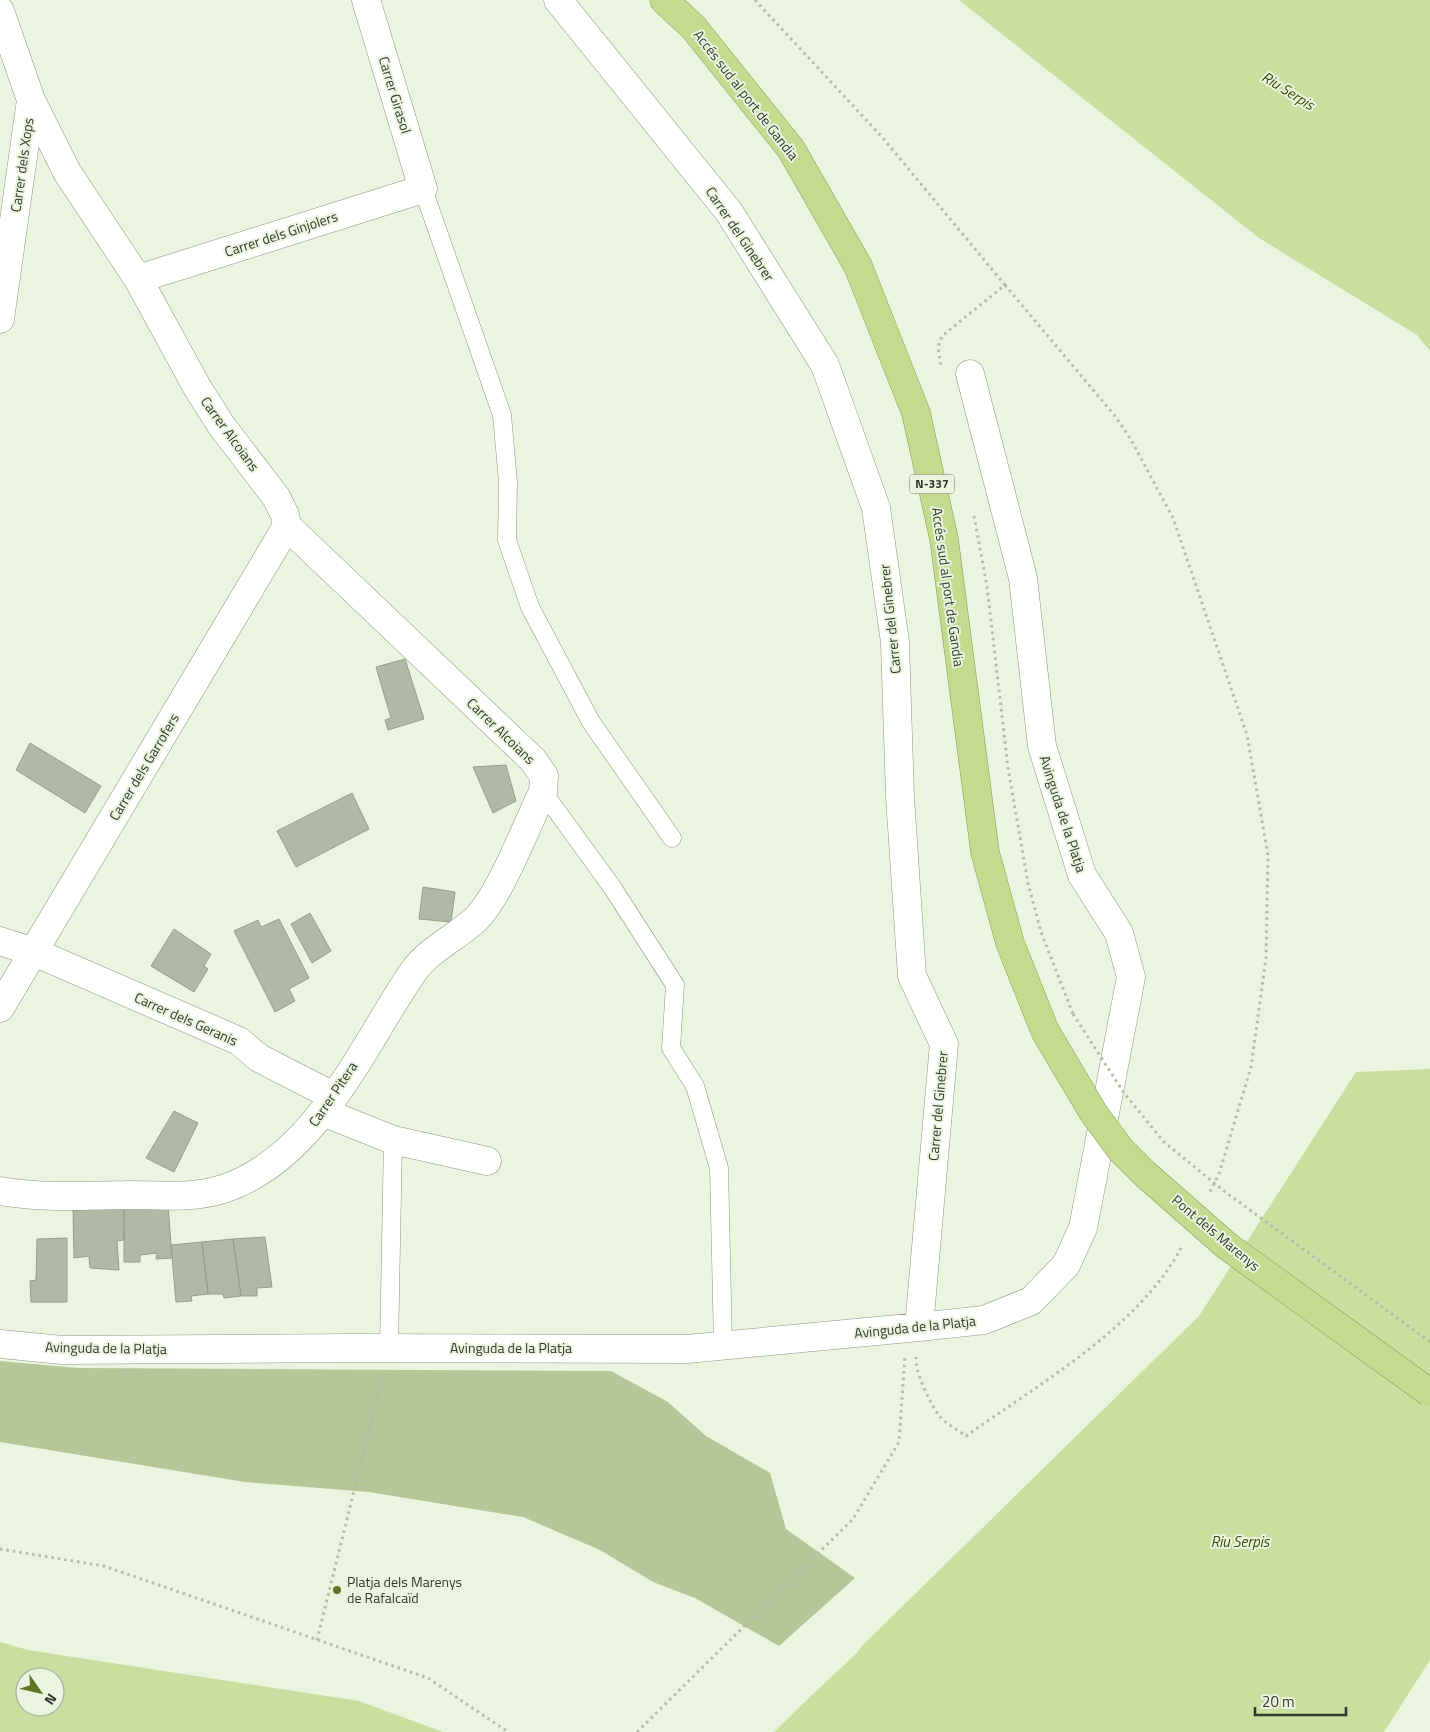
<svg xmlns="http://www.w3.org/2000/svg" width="1430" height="1732" viewBox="0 0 1430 1732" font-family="'Titillium Web',sans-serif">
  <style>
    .green { fill: #b5c698 }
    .water { fill: #c9dfa0; fill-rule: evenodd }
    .pier { fill: #ebf4de }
    .building { fill: #b1b9a4; stroke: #969e89 }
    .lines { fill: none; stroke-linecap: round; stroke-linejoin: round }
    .service-casing { stroke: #8c9480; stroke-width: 19 }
    .minor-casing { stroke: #8c9480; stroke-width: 29 }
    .trunk-casing { stroke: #879c5a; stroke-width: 29 }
    .path { stroke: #b4bba9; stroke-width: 3; stroke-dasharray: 2.5 4; stroke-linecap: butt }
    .service { stroke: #fff; stroke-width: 18 }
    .minor { stroke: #fff; stroke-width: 28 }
    .trunk { stroke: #c2db8e; stroke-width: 28 }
    .trunk-bridge-casing { stroke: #879c5a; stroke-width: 29; stroke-linecap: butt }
    .path-bridge { stroke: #b4bba9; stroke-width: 3; stroke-dasharray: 2.5 4; stroke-linecap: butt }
    .trunk-bridge { stroke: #c2db8e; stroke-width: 28 }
    .poi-dot { fill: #5f7627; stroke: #ebf4de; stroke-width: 2 }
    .labels { text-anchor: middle; stroke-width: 4; stroke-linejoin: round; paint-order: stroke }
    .shield { fill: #ebf4de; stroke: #6b7064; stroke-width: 1 }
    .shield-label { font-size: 12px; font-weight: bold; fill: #34382f }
    .street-label { font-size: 14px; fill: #34382f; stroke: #ebf4de }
    .poi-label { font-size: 14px; fill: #34382f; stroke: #ebf4de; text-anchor: start }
    .water-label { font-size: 15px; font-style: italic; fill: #3b4d06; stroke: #ebf4de }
  </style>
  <rect width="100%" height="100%" fill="#ebf4de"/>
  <path class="green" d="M 0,1361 L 77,1368 L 611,1371 L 668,1402 L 706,1436 L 770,1473 L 786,1529 L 855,1578 L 779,1646 L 695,1598 L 653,1582 L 600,1550 L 523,1517 L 369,1492 L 245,1482 L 0,1442 Z"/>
  <path class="water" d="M 959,0 L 1430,0 L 1430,351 L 1417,335 L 1259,238 Z
    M 1430,1069 L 1430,1660 L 1384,1732 L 774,1732 L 1199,1316 L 1356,1072 Z
    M 0,1642 L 28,1650 L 359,1701 L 443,1732 L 0,1732 ZM 25,1677 L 55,1677 L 55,1707 L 25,1707 Z"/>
  <path class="pier" d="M 865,1641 L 857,1653 L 772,1732 L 773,1730 Z"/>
  <path class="building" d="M 405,659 L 424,719 L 388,730 L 385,720 L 391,718 L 376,667 Z
    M 30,743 L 101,786 L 85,813 L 16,770 Z
    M 506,765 L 516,801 L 493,813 L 473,767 Z
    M 352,793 L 369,829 L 296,867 L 277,831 Z
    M 423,887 L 455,892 L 451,922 L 419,919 Z
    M 310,913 L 331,951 L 312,963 L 291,924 Z
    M 279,919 L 309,978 L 289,989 L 295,1001 L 275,1012 L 234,931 L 258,920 L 261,927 Z
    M 174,929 L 211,954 L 204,966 L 208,969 L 194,992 L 151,966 Z
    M 174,1111 L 198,1123 L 174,1172 L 146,1158 Z
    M 168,1205 L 172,1258 L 156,1259 L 157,1253 L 140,1255 L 140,1262 L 124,1262 L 124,1206 Z
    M 124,1206 L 124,1240 L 117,1241 L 119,1270 L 90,1268 L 89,1256 L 74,1258 L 73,1207 Z
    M 265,1237 L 272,1287 L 257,1288 L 257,1296 L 241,1296 L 233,1239 Z
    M 67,1238 L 67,1302 L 31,1302 L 30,1281 L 36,1280 L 37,1239 Z
    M 233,1239 L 241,1296 L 224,1298 L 223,1294 L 208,1294 L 202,1242 Z
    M 202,1242 L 208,1294 L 191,1296 L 192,1301 L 176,1302 L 171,1245 Z"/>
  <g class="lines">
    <g class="service-casing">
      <path id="service" d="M 423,189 L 502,415 L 508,482 L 507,540 L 530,607 L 591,722 L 672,838
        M 543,792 L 612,887 L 675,985 L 671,1048 L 695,1086 L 719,1168 L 723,1345
        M 389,1348 L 393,1140"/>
    </g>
    <g class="minor-casing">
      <path id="minor" d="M 558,0 L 729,212 L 825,365 L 876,508 L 895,642 L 900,797 L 912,976 L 944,1044 L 919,1327
        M 0,11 L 31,100 L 67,172 L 138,279 L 197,387 L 221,425 L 276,497 L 285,515 L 287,526 L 533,760 L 544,776 L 543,792 C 526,826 501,894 476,919 C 457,937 428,950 413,972 C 362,1047 317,1156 226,1188 C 195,1199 160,1195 128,1195 C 85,1196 42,1198 0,1191
        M 138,279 L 423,189 L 366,0
        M 0,319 L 31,100
        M 0,941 L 34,952 L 239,1041 L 259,1058 L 333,1096
        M 0,1008 L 287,526
        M 323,1112 L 393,1140 L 487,1161
        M 0,1344 L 62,1350 L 353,1348 L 687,1349 L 919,1327 L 984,1320 L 1031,1301 L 1066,1265 L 1083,1228 L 1131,977 L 1119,933 L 1082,875 L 1042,746 L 1023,578 L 970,374"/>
    </g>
    <g class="trunk-casing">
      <path id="trunk" d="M 664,0 L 694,28 L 791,149 L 858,266 L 916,413 L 944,539 L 985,852 L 1010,943 L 1045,1031"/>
    </g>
    <path class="path" d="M 755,0 L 882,137 L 1005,285 L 942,336 L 938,347 L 941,366
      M 1005,285 L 1115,416 L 1130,438 L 1173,518 L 1247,735 L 1268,855 L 1266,958 L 1251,1067 L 1219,1174 L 1210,1192
      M 974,516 L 987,586 L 1008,768 L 1028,883 L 1041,932 L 1073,1014
      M 916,1357 C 914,1370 930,1403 938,1414 C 944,1423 958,1430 966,1436 C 1039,1384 1141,1326 1182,1246
      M 0,1549 L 104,1566 L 428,1678 L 508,1732
      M 317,1640 L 382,1378
      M 637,1732 L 853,1519 L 899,1442 L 905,1356"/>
    <use href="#service" class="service"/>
    <use href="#minor" class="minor"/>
    <use href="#trunk" class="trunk"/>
    <g class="trunk-bridge-casing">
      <path id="trunk-bridge" d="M 1045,1031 L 1093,1112 L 1120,1149 L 1145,1174 L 1227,1246 L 1430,1393"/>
    </g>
    <path class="path-bridge" d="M 1073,1014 L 1124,1093 L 1164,1142 L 1224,1191 L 1430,1342"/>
    <use href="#trunk-bridge" class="trunk-bridge"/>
  </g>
  <circle class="poi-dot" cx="337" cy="1590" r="5"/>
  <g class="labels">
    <rect class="shield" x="909.5" y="474.5" width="45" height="19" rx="4"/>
    <g class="shield-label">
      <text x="932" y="488">N-337</text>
    </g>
    <g class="street-label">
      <text transform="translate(395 95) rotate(73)" y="5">Carrer Girasol</text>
      <text transform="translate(746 95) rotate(52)" y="5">Accés sud al port de Gandia</text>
      <text transform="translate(22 165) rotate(-82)" y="5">Carrer dels Xops</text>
      <text transform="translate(281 234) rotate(-18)" y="5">Carrer dels Ginjolers</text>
      <text transform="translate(740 234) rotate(56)" y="5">Carrer del Ginebrer</text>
      <text transform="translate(230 434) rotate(54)" y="5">Carrer Alcoians</text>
      <text transform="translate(948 587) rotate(82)" y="5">Accés sud al port de Gandia</text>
      <text transform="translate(890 619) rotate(-96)" y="5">Carrer del Ginebrer</text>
      <text transform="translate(501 731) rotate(44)" y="5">Carrer Alcoians</text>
      <text transform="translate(144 767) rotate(-59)" y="5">Carrer dels Garrofers</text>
      <text transform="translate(1063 814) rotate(72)" y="5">Avinguda de la Platja</text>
      <text transform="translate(186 1019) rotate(24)" y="5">Carrer dels Geranis</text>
      <text transform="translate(333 1094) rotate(-56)" y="5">Carrer Pitera</text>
      <text transform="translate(938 1106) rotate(-85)" y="5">Carrer del Ginebrer</text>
      <text transform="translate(1216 1233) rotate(40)" y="5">Pont dels Marenys</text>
      <text transform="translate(915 1327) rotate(-6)" y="5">Avinguda de la Platja</text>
      <text transform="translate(106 1348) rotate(1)" y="5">Avinguda de la Platja</text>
      <text x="511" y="1353">Avinguda de la Platja</text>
    </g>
    <g class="poi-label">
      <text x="347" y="1587">Platja dels Marenys<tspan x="347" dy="16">de Rafalcaïd</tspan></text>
    </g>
    <g class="water-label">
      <text transform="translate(1288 91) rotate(32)" y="5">Riu Serpis</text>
      <text x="1240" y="1547">Riu Serpis</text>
    </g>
  </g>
  <g transform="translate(40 1692) rotate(124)"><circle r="24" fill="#ebf4de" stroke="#a2a998"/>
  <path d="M0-4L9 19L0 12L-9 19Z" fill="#5f7627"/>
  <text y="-8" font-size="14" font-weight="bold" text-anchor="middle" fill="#34382f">N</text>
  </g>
  <path d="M1255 1707v8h91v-8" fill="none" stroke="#34382f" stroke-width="2.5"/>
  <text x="1262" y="1707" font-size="15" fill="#34382f" stroke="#ebf4de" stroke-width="4" paint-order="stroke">20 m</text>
</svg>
